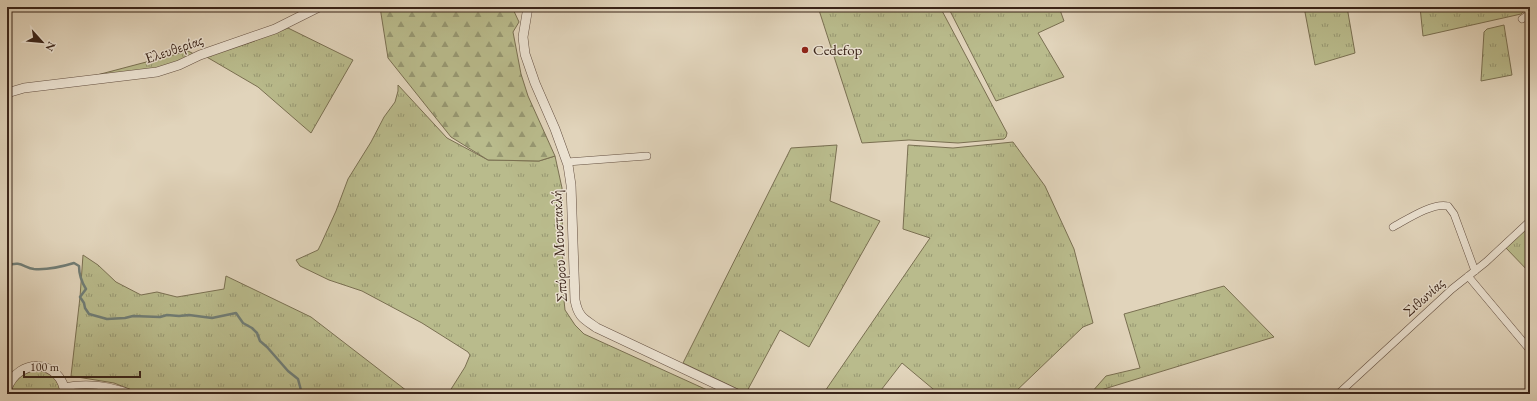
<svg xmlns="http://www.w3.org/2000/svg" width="1537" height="401" viewBox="0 0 1537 401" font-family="'EB Garamond',serif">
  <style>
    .grass { fill: url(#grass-tufts); stroke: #7a7052 }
    .forest { fill: url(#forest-firs); stroke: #7a7052 }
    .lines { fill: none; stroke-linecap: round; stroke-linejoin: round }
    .stream { stroke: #707d76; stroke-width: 2.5 }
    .minor-casing { stroke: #645042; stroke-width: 8 }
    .tertiary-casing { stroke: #645042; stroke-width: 10 }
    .minor { stroke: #ece3d3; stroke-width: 7 }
    .tertiary { stroke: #ece3d3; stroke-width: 9 }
    .poi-dot { fill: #8f2418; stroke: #ece3d3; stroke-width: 1.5 }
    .labels { text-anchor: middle; stroke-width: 3; stroke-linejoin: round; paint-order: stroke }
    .street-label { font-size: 15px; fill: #3a2419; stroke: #ece3d3 }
    .poi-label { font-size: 15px; fill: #3a2419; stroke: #ece3d3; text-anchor: start }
  </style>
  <defs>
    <pattern id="grass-tufts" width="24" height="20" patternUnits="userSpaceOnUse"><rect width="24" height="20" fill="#b9bb8c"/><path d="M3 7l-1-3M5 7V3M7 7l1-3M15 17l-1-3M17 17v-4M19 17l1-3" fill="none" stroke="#979872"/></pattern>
    <pattern id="forest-firs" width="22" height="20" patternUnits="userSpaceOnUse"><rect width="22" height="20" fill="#b9bb8c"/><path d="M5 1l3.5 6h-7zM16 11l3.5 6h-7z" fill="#979872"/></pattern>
  </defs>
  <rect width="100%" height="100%" fill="#e1d4bb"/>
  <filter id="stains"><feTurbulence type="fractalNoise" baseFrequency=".005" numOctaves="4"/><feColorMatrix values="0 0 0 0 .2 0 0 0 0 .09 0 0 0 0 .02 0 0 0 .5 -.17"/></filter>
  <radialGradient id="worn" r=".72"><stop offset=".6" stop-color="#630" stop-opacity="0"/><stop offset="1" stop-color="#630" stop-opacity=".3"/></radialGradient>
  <path class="grass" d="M 818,7 L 940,7 L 1007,133 L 1006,137 L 1004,139 L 958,143 L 909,140 L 862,143 Z
    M 948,7 L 1065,7 L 1060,10 L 1064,21 L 1038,33 L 1064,77 L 996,101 Z
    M 1304,7 L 1347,7 L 1355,53 L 1315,65 Z
    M 1420,7 L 1528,7 L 1528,8 L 1521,14 L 1423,36 Z
    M 1504,25 L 1512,75 L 1481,81 L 1484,32 L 1487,29 Z
    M 288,28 L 353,60 L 311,133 L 258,87 L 205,56 L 251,42 Z
    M 188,51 L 194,54 L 172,64 L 145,71 L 78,80 Z
    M 398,85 L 447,138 L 488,160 L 539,161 L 555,156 L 562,188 L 563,291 L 565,310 L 575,325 L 584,334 L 716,394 L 448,394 L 465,367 L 470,355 L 468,352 L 422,323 L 362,291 L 329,280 L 300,266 L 296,260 L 318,250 L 321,244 L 336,211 L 348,179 L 371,142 L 384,117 L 395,102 L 398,91 Z
    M 1013,142 L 1045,186 L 1074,249 L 1093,323 L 1083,327 L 1013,394 L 939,394 L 902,363 L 878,394 L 823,394 L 930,238 L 903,229 L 908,145 L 953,148 Z
    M 837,145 L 830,201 L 880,221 L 809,347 L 780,330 L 746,393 L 683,363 L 791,148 Z
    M 1530,225 L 1530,273 L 1506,248 Z
    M 83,255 L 98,265 L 116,282 L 141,295 L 157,292 L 177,297 L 224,289 L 226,276 L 311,317 L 407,391 L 415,394 L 142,394 L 114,383 L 71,376 L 80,297 Z
    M 1224,286 L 1274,337 L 1091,393 L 1106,376 L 1140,368 L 1124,314 Z
    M 36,369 C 53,375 57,377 61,394 L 10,394 L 16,378 Z"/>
  <path class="forest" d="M 380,7 L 512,7 L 519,22 L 513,32 L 521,74 L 528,96 L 555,156 L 539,161 L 488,160 L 451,137 L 388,58 Z"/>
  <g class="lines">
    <path class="stream" d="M 7,266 C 21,260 24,268 34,269 C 48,270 61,267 74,263 L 79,266 C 79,275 81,281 86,289 L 80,297 L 84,303 L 85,308 L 89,314 L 107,319 L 125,318 L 133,316 L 160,317 L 167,315 L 179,316 L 189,315 L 212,318 L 236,313 L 243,323 L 252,328 L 257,333 L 260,341 L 267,347 L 288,371 L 298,379 L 302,394"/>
    <g class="minor-casing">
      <path id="minor" d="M 1522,19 L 1530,14
        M 567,162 L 647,156
        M 1393,227 C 1406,220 1433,202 1448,206 L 1454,214 L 1475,271
        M 1468,276 L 1530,350
        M 64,387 C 88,382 109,385 132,394
        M 1338,394 L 1452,289 L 1486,262 L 1530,221"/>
    </g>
    <g class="tertiary-casing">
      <path id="tertiary" d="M 528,7 L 523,37 L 525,54 L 535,83 L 555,129 L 568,165 L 571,185 L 575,300 C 578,317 584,319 597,328 L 737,394
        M 7,93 L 24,88 L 157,72 L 179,65 L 200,55 L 275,29 L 319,7
        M 7,389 C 18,357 62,359 65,394"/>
    </g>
    <use href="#minor" class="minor"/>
    <use href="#tertiary" class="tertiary"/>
  </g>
  <circle class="poi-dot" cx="805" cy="50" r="4"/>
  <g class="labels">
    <g class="street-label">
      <text transform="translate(174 49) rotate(-19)" y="5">Ελευθερίας</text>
      <text transform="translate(559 246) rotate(-93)" y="5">Σπύρου Μουστακλή</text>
      <text transform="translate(1424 297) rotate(-42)" y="5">Σιθωνίας</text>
    </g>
    <g class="poi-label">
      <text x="813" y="55">Cedefop</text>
    </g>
  </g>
  <rect width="1537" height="401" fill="none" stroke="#e1d4bb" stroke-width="24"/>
  <rect x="8" y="8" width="1521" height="385" fill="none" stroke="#3a2419" stroke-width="2"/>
  <rect x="12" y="12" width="1513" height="377" fill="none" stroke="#3a2419"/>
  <g transform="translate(42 42) rotate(117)" stroke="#ece3d3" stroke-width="3" paint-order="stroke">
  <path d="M0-3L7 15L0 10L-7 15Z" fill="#3a2419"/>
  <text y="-6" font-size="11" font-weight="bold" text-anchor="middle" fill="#3a2419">N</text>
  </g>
  <path d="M24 371v6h116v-6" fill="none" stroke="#3a2419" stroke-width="2"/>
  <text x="30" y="371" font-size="12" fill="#3a2419" stroke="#ece3d3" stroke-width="3" paint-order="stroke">100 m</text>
  <rect width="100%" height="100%" filter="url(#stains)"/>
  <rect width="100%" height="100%" fill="url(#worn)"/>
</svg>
